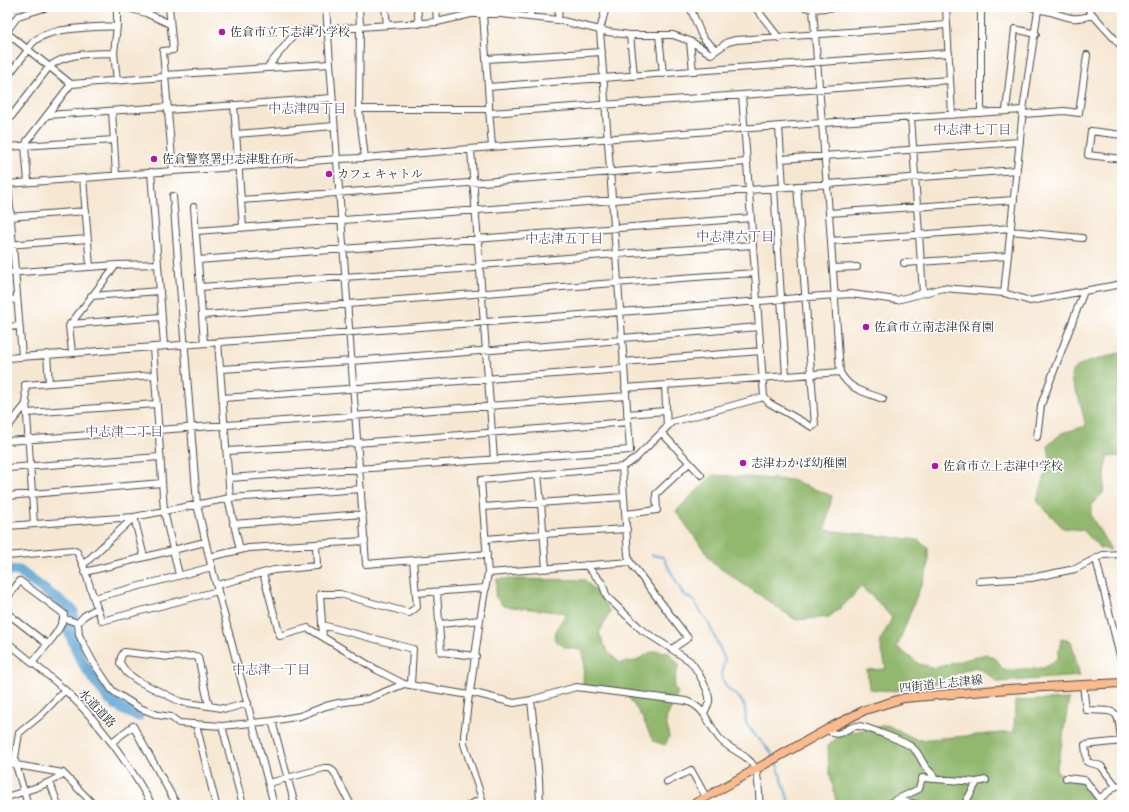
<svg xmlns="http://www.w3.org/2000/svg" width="1129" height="812" viewBox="0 0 1129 812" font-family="Vollkorn,'Noto Serif JP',serif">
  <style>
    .forest { fill: #91b86e; stroke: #5e724c }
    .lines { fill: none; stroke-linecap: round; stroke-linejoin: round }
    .stream { stroke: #5ba2d1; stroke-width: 2 }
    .river { stroke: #5ba2d1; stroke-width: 11 }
    .minor-casing { stroke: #494744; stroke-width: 8 }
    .major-casing { stroke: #494744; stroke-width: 10 }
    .minor { stroke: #fff; stroke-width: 6 }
    .major { stroke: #fbbb8d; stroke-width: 8 }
    .poi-dot { fill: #b5179e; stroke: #fff; stroke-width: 1.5 }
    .labels { text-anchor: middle; stroke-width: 3.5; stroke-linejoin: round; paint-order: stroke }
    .poi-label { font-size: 12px; fill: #2b2b2b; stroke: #fff; text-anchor: start }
    .street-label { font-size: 12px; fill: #2b2b2b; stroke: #fff }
    .neighbourhood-label { font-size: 13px; fill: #5e536c; stroke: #fff }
  </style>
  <rect width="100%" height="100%" fill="#fff"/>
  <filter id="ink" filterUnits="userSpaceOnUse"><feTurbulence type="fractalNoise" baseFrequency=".025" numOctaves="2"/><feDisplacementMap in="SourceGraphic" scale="8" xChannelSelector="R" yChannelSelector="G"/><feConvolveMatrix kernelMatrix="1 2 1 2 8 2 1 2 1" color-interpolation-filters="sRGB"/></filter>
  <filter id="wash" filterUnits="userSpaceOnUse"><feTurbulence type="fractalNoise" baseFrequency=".012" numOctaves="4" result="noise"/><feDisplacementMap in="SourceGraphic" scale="16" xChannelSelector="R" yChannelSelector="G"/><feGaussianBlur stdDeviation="0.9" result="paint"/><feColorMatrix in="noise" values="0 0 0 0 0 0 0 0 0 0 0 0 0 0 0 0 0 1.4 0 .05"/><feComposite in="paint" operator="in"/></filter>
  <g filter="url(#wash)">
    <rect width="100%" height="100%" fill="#f6e7d2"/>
    <path class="forest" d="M 1122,352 L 1122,456 L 1107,457 L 1103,493 L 1091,505 L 1091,516 L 1111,550 L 1100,548 L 1083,530 L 1063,528 L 1037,501 L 1050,460 L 1048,445 L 1062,433 L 1086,426 L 1079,398 L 1071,381 L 1072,371 L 1082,364 Z
      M 713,475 L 791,480 L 832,496 L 825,530 L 918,540 L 928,548 L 928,567 L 897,647 L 919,664 L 935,668 L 986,654 L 997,660 L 1003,670 L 1044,668 L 1058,658 L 1061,639 L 1071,641 L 1080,676 L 998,682 L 981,669 L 975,667 L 958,673 L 931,686 L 891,691 L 869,689 L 867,670 L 886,669 L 880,641 L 892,618 L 877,601 L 861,587 L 845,604 L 829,617 L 796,620 L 714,564 L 676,511 Z
      M 497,579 L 585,580 L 597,592 L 610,612 L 599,633 L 607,651 L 620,663 L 636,661 L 649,653 L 656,651 L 668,652 L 679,665 L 675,678 L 674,687 L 678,693 L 666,719 L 669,737 L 665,745 L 653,741 L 643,719 L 624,690 L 583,685 L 584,662 L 581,650 L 564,647 L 554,639 L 558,626 L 567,613 L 503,606 L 495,596 Z
      M 1069,699 L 1061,748 L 1056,772 L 1085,783 L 1095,805 L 837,805 L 829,769 L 828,746 L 840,735 L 887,725 L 918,740 L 1014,732 L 1015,701 Z"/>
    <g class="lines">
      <path class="stream" d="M 652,555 L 663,557 L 683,594 L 693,600 L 709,624 L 725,660 L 721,673 L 722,679 L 728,689 L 736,695 L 741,700 L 745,707 L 746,723 L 749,728 L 770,751 L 774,757
        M 776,761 L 789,802 L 791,805"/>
      <path class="river" d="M 7,570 L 19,571 L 73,611 L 73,618 L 68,629 L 81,660 L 92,677 L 109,699 L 124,710 L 138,716"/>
    </g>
  </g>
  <g filter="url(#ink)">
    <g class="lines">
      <g class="minor-casing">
        <path id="minor" d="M 131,7 L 131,9 L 146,13 L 170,24
          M 169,7 L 173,50 L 163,51 L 173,171
          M 326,7 L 366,564 L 487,554
          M 359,7 L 360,27 L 359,109 L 365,158
          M 385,7 L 387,25
          M 417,7 L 419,24
          M 436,7 L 437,22
          M 690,7 L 701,34 L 704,39 L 716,50
          M 755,7 L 779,38
          M 805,7 L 813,9 L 838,7
          M 946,7 L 952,115
          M 1032,7 C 1037,10 1041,10 1047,11 C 1067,16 1070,22 1093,15
          M 1087,7 L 1093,15 L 1122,47
          M 813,9 L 829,213 L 840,372 C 849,390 865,392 883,399
          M 483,14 L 489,102 L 489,109 L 492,147
          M 530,17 L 531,7
          M 558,20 L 559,7
          M 7,31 L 18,16 L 48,7
          M 7,33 L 71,84 L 165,77
          M 630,35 L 634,76
          M 659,35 L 663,74
          M 690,42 L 693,71
          M 486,59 L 602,52
          M 267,68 L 330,64
          M 165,75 L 267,68 L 297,31 L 437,22 L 471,14 L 501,14 L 558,20 L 600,30 L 608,32 L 630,35 L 673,35 L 690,41 L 711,54 L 728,42 L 736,40 L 947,25
          M 7,77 L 28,50 C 37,25 95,28 117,26
          M 117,81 L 114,53 L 117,26 L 117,7
          M 488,87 L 693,71 L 949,53
          M 1122,89 L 1122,84
          M 742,95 L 764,397 L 769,403 L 812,427 L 815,425 L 797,186
          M 234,105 L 243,228
          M 359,109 L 489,109
          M 168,110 L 332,98
          M 112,111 L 116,175
          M 1006,111 L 1015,29 L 1036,34
          M 489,113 L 950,80
          M 981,113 L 981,12
          M 1023,114 L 1064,111 L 1079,113 L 1087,55
          M 47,115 L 168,107
          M 911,117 L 923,293
          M 7,122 L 49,67 C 66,52 93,54 114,53
          M 779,127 L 783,187
          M 236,134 L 334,126
          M 1122,135 L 1091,131 L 1088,155 L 1122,159
          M 7,147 L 114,140
          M 471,150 L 494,459
          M 781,159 L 1020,142
          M 151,172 L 164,345
          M 83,178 L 90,267
          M 28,182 L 25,146 L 27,141 L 71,84
          M 7,184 L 173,171 L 238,167 L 337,159 L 365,158 L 492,147 L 822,123 L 1023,110
          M 8,184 L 22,356
          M 774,188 L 786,376
          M 173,196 L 197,504 L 209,557 L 274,805
          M 241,200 L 747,162
          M 194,207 L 204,343
          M 829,213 L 1014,200
          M 8,217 L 86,211
          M 196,231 L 1017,170
          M 1011,231 L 1082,238
          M 831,241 L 1011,228
          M 7,245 L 88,239
          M 198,260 L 751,218
          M 904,263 L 1008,256
          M 833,268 L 857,267
          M 7,273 L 116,265 L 158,264
          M 200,287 L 475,268 L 480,265 L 616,254 L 753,245
          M 1004,293 L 1023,110 L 1038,10
          M 91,296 L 160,291
          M 7,300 L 17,299
          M 202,315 C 386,302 570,285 755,273
          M 70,324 L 161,317
          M 7,327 L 19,326
          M 622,338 L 759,327
          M 218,342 L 230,498
          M 153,347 L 164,511 L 179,575
          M 72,352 L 69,326 L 116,265
          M 47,354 L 49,383
          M 7,358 L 620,312 L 835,295 L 851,294 L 897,300 L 943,288 L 1004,293 L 1030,301 L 1122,284
          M 623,362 L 761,351
          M 221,369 L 352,361 L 622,340
          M 665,385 L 667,427
          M 625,388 L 840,372
          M 223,398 L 624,369
          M 27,413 L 156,404
          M 627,414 L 665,411
          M 7,428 L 27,403
          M 662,433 L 701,475
          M 1037,437 L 1041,405 L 1084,291
          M 7,441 L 626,396
          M 227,451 L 357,443 L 628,422
          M 7,468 L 160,457
          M 538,475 L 541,503 L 546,569
          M 229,478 L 630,450 L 600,30 L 606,7
          M 7,496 L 162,483
          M 228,498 L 240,550
          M 483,507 L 624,497
          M 626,514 L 657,510 L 656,494 L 689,463
          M 34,524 L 25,385 L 154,375
          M 233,524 L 363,514
          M 7,526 L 134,517 L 230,498 L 361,489
          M 486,539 L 543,534 L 627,529
          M 7,556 L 72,550 L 77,552 L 83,565
          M 144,557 L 134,517 L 83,565 L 97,608 L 102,621 L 218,591
          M 209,557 L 249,548 L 365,541
          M 1096,559 L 1122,664
          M 630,562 L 688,638 L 672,649
          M 586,565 L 602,583 L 607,597 L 642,630 L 690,661 C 696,668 711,693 709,702 C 708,706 705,710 704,714
          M 85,572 L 205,542
          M 263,573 L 280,636 L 308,628 L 377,670 L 404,684 L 469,695
          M 488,573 L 630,562 L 628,555 L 622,467
          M 979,581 L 1031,578 L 1075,569 L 1103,555 L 1122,554
          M 217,585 L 274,570 L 317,566 L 316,544
          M 437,592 L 441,652 L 476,656
          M 416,593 L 486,588
          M 7,598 L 20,581 L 64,614 C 63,630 42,650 32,663
          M 94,598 L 212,567
          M 7,613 L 47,644
          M 63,618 L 78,623 L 84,616 L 97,608
          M 78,623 L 79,635 L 84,645 L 93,662 L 112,690 L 117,694 L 140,708 L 158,715 L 171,717 L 179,723 L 222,726 L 272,721 L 300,716 L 326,706 L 338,703 L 367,699 L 404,684
          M 440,624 L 480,620
          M 322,625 L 413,649 L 411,684
          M 323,637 L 320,594 L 340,594 L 409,613 L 417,607 L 413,560
          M 7,642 C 27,658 47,674 66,691 C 102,725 128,762 152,805
          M 1083,685 L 1086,710 C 1119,711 1118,708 1121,741
          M 470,692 L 514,703 L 531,700 L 576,687 L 686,701 C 707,708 707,724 720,739 C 729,750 748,754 755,768 C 758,775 760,797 759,805
          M 531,700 L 539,779 L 540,805
          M 209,706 L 198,657 L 196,656 L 169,657 L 124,652 L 121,657 L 120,663 L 127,673 L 138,681 L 181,702 L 209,706 L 227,709 L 248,703
          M 272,721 L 295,805
          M 196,724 L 216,805
          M 222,726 L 243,805
          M 827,729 C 839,741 846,726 858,726 C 865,726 908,743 913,748 C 919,753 921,760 925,766 C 928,771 933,772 934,778
          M 112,742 L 133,726 L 177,805
          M 7,762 L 16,765 L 63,773 L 94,805
          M 1066,778 L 1085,780 L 1104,805
          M 50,782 L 58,805
          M 667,782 L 691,770 L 706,797
          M 269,783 L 324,768 L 330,768 L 334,772 L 351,805
          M 1116,786 L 1101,766 L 1087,762 L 1085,745 L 1122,741
          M 7,797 C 23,791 51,785 63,773
          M 1099,799 L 1116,786 L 1122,785
          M 898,800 L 920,805
          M 28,805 L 16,765 L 15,758 L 19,733 L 41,715 L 65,690
          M 469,805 L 482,799 L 464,744 L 464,735 L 469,695 L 470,692 L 480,620 L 488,573 L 481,480 L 622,467 L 635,459 L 672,422 L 764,397
          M 885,805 L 919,789 L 922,778 L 977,782 L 986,780
          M 964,805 L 977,782"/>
      </g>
      <g class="major-casing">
        <path id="major" d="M 692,805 L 833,726 L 865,710 L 904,698 L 1008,689 L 1122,683"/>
      </g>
      <use href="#minor" class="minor"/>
      <use href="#major" class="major"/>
    </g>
  </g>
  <g class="poi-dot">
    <circle cx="222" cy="32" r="4"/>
    <circle cx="154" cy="159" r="4"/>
    <circle cx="329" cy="174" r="4"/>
    <circle cx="866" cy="327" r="4"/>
    <circle cx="743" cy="463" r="4"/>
    <circle cx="935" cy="466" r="4"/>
  </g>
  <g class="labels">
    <g class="poi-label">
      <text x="230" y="36">佐倉市立下志津小学校</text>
      <text x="162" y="163">佐倉警察署中志津駐在所</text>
      <text x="337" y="178">カフェ キャトル</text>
      <text x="874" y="331">佐倉市立南志津保育園</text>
      <text x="751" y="467">志津わかば幼稚園</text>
      <text x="943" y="470">佐倉市立上志津中学校</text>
    </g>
    <g class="street-label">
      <text transform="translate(941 684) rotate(-6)" y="4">四街道上志津線</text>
      <text transform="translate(97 708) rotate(47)" y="4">水道道路</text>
    </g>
    <g class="neighbourhood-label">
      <text x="307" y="113">中志津四丁目</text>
      <text x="972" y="134">中志津七丁目</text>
      <text x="735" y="241">中志津六丁目</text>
      <text x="564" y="243">中志津五丁目</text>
      <text x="124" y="436">中志津二丁目</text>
      <text x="271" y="674">中志津一丁目</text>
    </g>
  </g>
  <rect width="1129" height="812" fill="none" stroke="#fff" stroke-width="24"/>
</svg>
